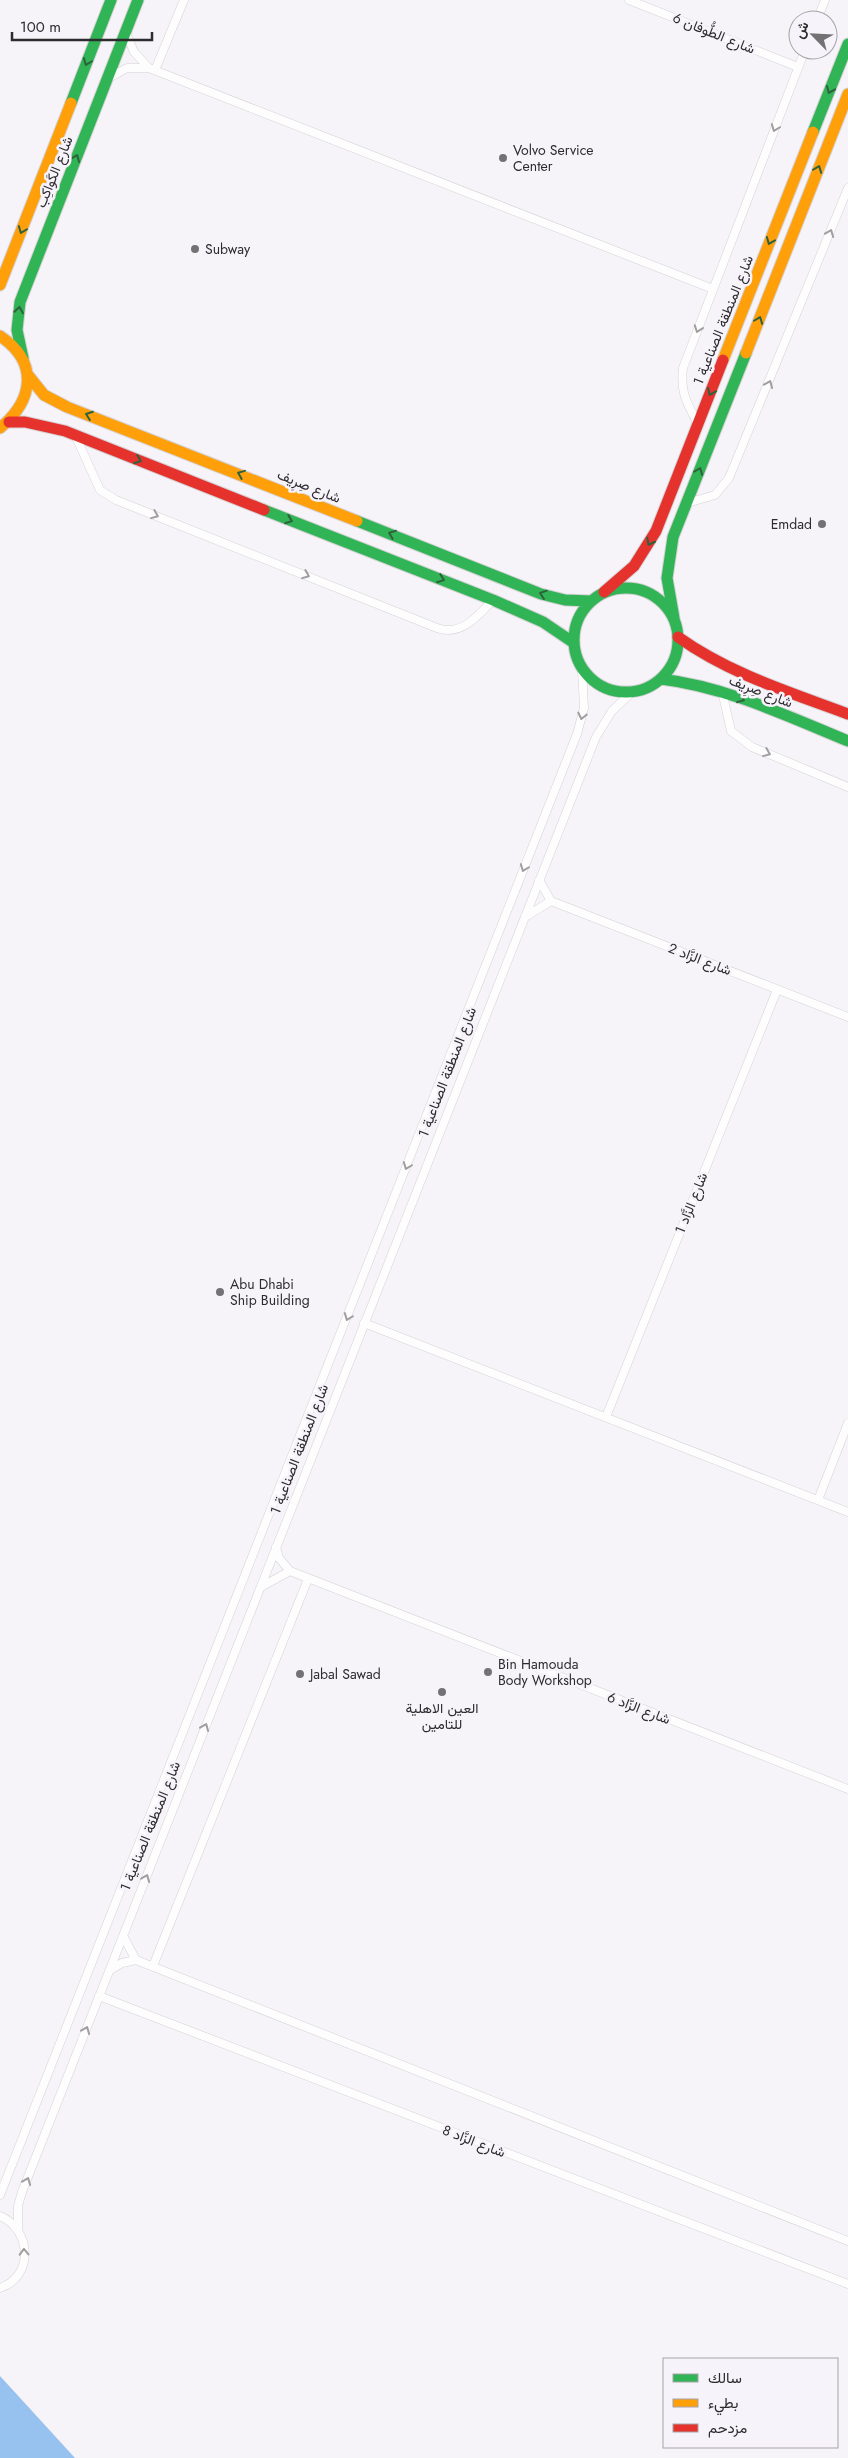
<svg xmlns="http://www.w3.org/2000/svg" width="848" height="2458" viewBox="0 0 848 2458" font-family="Jost,Vazirmatn,sans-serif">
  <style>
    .water { fill: #97c1ee }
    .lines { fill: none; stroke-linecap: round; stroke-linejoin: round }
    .street-casing { stroke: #d4d2d5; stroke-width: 9 }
    .fast-casing { stroke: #d4d2d5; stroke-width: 13 }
    .slow-casing { stroke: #d4d2d5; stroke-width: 13 }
    .jam-casing { stroke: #d4d2d5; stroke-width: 13 }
    .street { stroke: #fefdfe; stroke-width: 8 }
    .fast { stroke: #30b455; stroke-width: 11 }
    .slow { stroke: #ff9f0a; stroke-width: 11 }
    .jam { stroke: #e5322d; stroke-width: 11 }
    .oneway { stroke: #2e623d }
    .oneway2 { stroke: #a09ea0 }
    .poi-dot { fill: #737174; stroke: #f7f3fa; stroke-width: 2 }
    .labels { text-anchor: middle; stroke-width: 5; stroke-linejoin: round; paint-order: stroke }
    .street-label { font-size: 14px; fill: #2c2b2d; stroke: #f7f3fa }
    .poi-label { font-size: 14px; fill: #2c2b2d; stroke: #f7f3fa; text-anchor: start }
  </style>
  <rect width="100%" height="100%" fill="#f7f4f9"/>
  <path class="water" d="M 0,2376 L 75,2458 L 0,2458 Z"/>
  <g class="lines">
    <g class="street-casing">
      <path id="street" d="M 629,0 L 798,67
        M 817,20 L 825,0
        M 126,33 L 134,52 L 149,68
        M 155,70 L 184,0
        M 107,79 L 127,68 L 149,68 L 713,289
        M 698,424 C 687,403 680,393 683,368 L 805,50
        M 76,437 L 100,490 L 116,500 L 437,628 C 461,637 479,615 493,600
        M 687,503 L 715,495 L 729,478 L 848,188
        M 722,691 L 731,731 L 752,747 L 848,787
        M 539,880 L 551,901 L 848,1017
        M 525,917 L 551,901
        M 364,1323 L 848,1512
        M 606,1417 L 777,990
        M 818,1500 L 848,1423
        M 276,1547 L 279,1558 L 290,1571 L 848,1789
        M 261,1587 L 290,1571
        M 123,1936 L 136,1960 L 848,2241
        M 153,1966 L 308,1579
        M 110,1970 L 122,1963 L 136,1960
        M 99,1996 L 848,2284
        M 0,2195 L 577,734 L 584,708 L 582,668
        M 0,2216 C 31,2229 35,2276 0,2288
        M 18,2228 L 18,2206 L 22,2192 L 596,737 L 612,711 L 632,692"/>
    </g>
    <g class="fast-casing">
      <path id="fast" d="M 71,103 L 111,0
        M 813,132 L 848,44
        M 23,358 L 17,330 L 20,302 L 138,0
        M 264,510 L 493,600 L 543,622 L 574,643
        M 357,521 L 541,594 L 565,600 L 591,601
        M574 640a52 52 0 1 1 104 0a52 52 0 1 1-104 0Z
        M 674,618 L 667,578 L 673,537 L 746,353
        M 661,679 C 727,687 787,716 848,741"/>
    </g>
    <g class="slow-casing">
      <path id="slow" d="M 0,285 L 71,103
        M 0,336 C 39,362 34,400 0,428
        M 746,353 L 848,94
        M 723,360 L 813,132
        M 28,375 L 44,395 L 67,407 L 357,521"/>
    </g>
    <g class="jam-casing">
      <path id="jam" d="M 9,422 L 25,422 L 65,431 L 264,510
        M 604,592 L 634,566 L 656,531 L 723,360
        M 678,637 C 730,674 789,692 848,714"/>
    </g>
    <use href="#street" class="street"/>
    <use href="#fast" class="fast"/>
    <use href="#slow" class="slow"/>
    <use href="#jam" class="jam"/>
  </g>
  <defs><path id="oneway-chevron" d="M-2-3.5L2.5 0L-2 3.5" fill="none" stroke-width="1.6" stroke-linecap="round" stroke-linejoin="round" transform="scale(1.25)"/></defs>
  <g class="oneway">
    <use href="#oneway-chevron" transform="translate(87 62) rotate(111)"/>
    <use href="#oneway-chevron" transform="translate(830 90) rotate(112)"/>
    <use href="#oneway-chevron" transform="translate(76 158) rotate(-68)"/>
    <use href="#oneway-chevron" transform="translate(818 169) rotate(-69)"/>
    <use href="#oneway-chevron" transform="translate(22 230) rotate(111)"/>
    <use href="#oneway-chevron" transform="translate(770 241) rotate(112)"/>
    <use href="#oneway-chevron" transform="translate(19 310) rotate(-81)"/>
    <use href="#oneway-chevron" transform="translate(759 320) rotate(-69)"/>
    <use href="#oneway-chevron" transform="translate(711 392) rotate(112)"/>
    <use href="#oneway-chevron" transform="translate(89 415) rotate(-160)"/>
    <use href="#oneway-chevron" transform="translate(138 460) rotate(21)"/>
    <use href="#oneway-chevron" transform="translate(699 471) rotate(-69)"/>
    <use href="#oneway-chevron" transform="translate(241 474) rotate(-158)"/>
    <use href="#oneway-chevron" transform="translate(289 520) rotate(21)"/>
    <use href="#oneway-chevron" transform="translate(392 534) rotate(-158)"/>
    <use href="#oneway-chevron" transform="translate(650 542) rotate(117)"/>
    <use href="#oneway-chevron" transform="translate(441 579) rotate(21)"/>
    <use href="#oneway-chevron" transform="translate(543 594) rotate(-161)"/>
    <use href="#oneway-chevron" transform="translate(741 699) rotate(22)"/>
  </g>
  <g class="oneway2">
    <use href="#oneway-chevron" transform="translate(775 128) rotate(111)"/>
    <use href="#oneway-chevron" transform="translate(830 233) rotate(-68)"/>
    <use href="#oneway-chevron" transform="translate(698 329) rotate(110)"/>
    <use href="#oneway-chevron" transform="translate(769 384) rotate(-68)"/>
    <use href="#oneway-chevron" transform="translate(155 515) rotate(22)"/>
    <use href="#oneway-chevron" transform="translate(306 575) rotate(22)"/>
    <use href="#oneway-chevron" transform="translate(582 716) rotate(103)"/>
    <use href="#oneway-chevron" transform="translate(767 753) rotate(22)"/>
    <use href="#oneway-chevron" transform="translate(524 868) rotate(111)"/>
    <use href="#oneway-chevron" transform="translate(407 1166) rotate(111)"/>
    <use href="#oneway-chevron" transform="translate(348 1317) rotate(111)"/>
    <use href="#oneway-chevron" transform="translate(205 1727) rotate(-68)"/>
    <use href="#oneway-chevron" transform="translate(146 1878) rotate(-68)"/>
    <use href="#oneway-chevron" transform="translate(86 2030) rotate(-68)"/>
    <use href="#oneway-chevron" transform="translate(27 2181) rotate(-68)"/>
    <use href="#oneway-chevron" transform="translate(24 2252) rotate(-91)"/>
  </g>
  <g class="poi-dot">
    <circle cx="503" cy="158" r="5"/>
    <circle cx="195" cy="249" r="5"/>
    <circle cx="822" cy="524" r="5"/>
    <circle cx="220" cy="1292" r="5"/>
    <circle cx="488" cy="1672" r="5"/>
    <circle cx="300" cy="1674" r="5"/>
    <circle cx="442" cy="1692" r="5"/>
  </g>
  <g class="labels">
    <g class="street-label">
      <text transform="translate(714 33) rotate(22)" y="5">شارع الطُّوفان 6</text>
      <text transform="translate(54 172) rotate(-68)" y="5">شارع الكَواكِب</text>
      <text transform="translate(723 320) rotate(-68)" y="5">شارع المنطقة الصناعية 1</text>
      <text transform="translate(309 486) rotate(22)" y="5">شارع صِرِيف</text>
      <text transform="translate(761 691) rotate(21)" y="5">شارع صِرِيف</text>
      <text transform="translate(700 959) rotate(21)" y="5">شارع الزَّاد 2</text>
      <text transform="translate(447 1072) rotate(-69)" y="5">شارع المنطقة الصناعية 1</text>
      <text transform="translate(691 1203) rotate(-68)" y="5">شارع الزَّاد 1</text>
      <text transform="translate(299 1449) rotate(-69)" y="5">شارع المنطقة الصناعية 1</text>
      <text transform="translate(639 1708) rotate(21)" y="5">شارع الزَّاد 6</text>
      <text transform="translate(150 1826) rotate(-68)" y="5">شارع المنطقة الصناعية 1</text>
      <text transform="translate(474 2141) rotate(21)" y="5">شارع الزَّاد 8</text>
    </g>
    <g class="poi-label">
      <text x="513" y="155">Volvo Service<tspan x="513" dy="16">Center</tspan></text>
      <text x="205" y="254">Subway</text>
      <text x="812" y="529" text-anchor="end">Emdad</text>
      <text x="230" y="1289">Abu Dhabi<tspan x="230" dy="16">Ship Building</tspan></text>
      <text x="498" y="1669">Bin Hamouda<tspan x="498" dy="16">Body Workshop</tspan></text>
      <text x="310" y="1679">Jabal Sawad</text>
      <text x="442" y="1713" text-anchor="middle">العين الاهلية<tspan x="442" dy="16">للتامين</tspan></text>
    </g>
  </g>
  <rect x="663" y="2358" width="175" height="90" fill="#f7f3fa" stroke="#a6a3a8"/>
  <rect x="673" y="2374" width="25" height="8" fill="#30b455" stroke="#a6a3a8"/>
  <text x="708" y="2383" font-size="15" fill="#2c2b2d">سالك</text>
  <rect x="673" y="2399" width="25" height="8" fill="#ff9f0a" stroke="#a6a3a8"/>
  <text x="708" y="2408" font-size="15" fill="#2c2b2d">بطيء</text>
  <rect x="673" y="2424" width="25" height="8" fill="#e5322d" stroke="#a6a3a8"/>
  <text x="708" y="2433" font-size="15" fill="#2c2b2d">مزدحم</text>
  <g transform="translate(813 35) rotate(294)"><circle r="24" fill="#f7f3fa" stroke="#a6a3a8"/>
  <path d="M0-4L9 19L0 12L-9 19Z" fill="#737174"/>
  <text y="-8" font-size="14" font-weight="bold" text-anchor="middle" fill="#2c2b2d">ش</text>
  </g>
  <path d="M12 32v8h140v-8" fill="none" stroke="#2c2b2d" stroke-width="2.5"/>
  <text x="20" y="32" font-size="15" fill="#2c2b2d" stroke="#f7f3fa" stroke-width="4" paint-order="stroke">100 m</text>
</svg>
